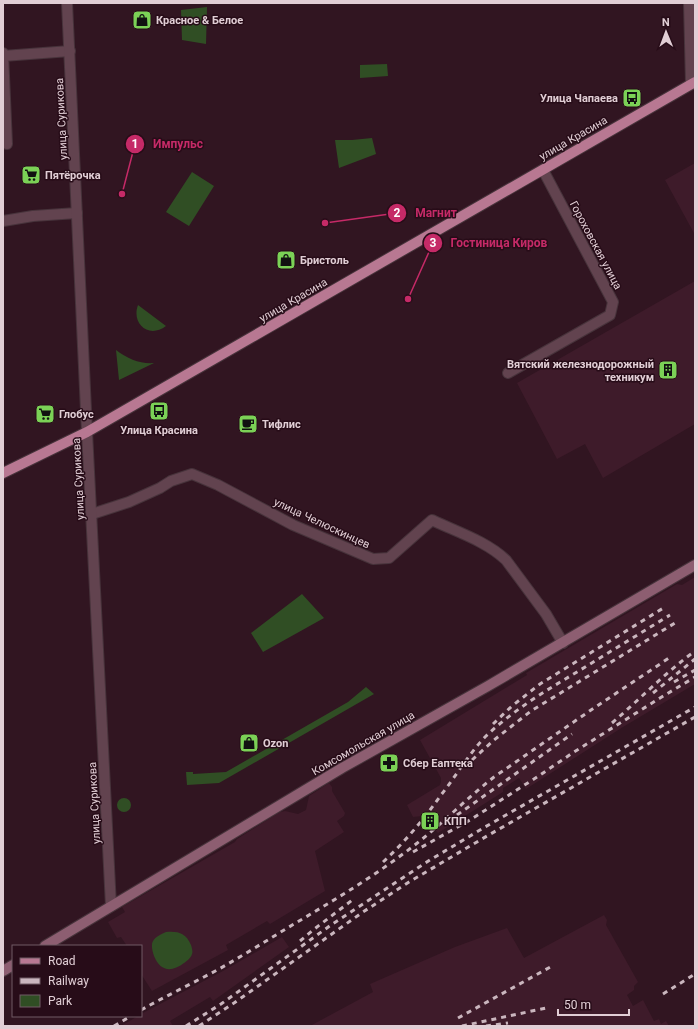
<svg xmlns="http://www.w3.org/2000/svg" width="698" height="1029" viewBox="0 0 698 1029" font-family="Roboto,sans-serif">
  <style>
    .built { fill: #3e1b2a }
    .green { fill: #304e24 }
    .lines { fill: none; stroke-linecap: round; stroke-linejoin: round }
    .minor-casing { stroke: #47333b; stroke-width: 12 }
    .tertiary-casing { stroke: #47333b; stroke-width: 12 }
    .secondary-casing { stroke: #47333b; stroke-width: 12 }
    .primary-casing { stroke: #47333b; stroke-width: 12 }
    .minor { stroke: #62434f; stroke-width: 10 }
    .tertiary { stroke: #62434f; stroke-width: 10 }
    .secondary { stroke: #8d5e71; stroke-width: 10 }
    .primary { stroke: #b87892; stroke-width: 10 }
    .rail { stroke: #cab6be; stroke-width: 3; stroke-dasharray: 5 5; stroke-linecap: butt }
    .labels { text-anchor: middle; stroke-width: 3; stroke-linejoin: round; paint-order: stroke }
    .poi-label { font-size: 11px; font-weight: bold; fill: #e1ced5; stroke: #270c18; text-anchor: start }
    .street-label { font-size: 11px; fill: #e1ced5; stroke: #270c18 }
    .leader { fill: none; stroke: #c52a67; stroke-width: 1.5 }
    .callout-dot { fill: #c52a67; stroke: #270c18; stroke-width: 1.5 }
    .mark-label { font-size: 12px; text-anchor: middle; font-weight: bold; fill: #fff }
    .callout-label { font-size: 12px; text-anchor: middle; font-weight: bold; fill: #c52a67; stroke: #270c18; stroke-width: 3; stroke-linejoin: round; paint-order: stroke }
  </style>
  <rect width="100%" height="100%" fill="#311521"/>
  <path class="built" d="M 695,163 L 695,235 L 665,180 Z
    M 695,281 L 695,424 L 603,478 L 585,444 L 557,459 L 517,383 Z
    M 695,577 L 695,684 L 623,727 L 526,789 L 519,778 L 503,788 L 503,792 L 438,833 L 422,816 L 413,817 L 407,805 L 440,785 L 441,782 L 441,778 L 420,740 L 527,675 L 526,673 L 677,584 L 682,585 Z
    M 329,783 L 332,787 L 332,791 L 345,813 L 344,816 L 337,821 L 344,832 L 315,851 L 325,891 L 270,924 L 267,921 L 226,945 L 228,950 L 152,991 L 141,974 L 141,946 L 127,946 L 121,937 L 117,938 L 108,922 L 125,912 L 122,907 L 235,842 L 237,839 L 280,812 L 285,811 L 298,814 L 306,810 L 309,796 Z
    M 604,915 L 607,920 L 606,925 L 638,982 L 634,986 L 634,990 L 627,995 L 633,1006 L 643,1000 L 654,1021 L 659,1019 L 661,1024 L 666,1021 L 669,1026 L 310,1026 L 373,992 L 370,984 L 455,947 L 507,928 L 524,958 Z
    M 282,937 L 289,947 L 213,1001 L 210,997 L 170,1021 L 173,1026 L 121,1026 L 138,1016 L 141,1016 L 141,1014 L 223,971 Z"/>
  <path class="green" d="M 207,7 L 206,44 L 182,40 L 181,10 Z
    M 387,64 L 388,76 L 360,78 L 360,65 Z
    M 372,138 L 376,154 L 339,168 L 335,140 L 352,140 Z
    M 192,172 L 214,186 L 189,226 L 166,212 Z
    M 138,305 L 166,326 C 149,339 131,324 138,305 Z
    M 116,350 C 128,359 140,364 154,363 L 119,380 Z
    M 302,594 L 324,618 L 263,652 L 251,633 Z
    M 366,687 L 374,694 L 219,783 L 187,785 L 186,772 L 193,772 L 193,774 L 226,772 L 348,702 Z
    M117 805a7 7 0 1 1 14 0a7 7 0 1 1-14 0Z
    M 166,932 C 178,931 186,933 191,945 C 192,948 193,952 192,954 C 191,958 187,961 184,963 C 171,973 160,971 154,956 C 149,941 153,938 166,932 Z"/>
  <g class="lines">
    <g class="minor-casing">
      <path id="minor" d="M 689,3 L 691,84
        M 3,53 L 7,144
        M 3,56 L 70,51
        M 3,221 L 33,216 L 77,213
        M 508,373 L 610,315 L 613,302 L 543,170
        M 92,514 L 129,502 L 160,488 L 171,481 L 192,474 L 218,485 L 293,525 L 373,559 L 389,558 L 432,520 C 457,532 486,541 506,560 L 546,614 L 563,643"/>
    </g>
    <g class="tertiary-casing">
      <path id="tertiary" d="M 67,3 L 87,432 L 111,906"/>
    </g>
    <g class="secondary-casing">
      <path id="secondary" d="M 45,946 L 342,768 L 488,686 L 695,565
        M 3,971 L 13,965"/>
    </g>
    <g class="primary-casing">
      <path id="primary" d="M 3,473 L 87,432 L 695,82"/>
    </g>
    <use href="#minor" class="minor"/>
    <use href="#tertiary" class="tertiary"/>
    <use href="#secondary" class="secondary"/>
    <use href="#primary" class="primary"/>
    <path class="rail" d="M 674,682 L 695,670
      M 653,693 L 695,659
      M 612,723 C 640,699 665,673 695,651
      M 493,724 L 512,706 L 540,684 L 665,607
      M 472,760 L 494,740 L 531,711 L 675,623
      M 457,815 L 572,734
      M 413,852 L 470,820 L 537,777 L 574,752 L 660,698 L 695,677
      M 383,862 C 405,842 424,819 441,795 C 456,776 468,755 485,737 C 512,711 545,691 577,672 C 608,653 639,634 670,615
      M 300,941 L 313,930 L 355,898
      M 663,994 L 695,974
      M 141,1010 C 166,996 193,983 219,969 C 244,955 269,939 294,924 C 336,899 378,874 416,844 C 443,823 467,798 494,777 L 591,710 L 669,658
      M 458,1018 L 554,965
      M 114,1026 L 131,1016
      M 186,1026 L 221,1004 L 331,925 L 430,860 L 485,827 L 695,707
      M 199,1026 L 234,1003 L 363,912 L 409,882 L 487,836 L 695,717
      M 462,1026 L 546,1008
      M 486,1026 L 508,1023"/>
  </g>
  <defs>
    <g id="shop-square" transform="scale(1)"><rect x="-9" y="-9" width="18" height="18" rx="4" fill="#7bd156" stroke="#270c18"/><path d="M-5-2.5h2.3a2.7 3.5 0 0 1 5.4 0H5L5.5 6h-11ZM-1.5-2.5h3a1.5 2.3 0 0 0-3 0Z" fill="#111"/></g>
    <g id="bus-square" transform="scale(1)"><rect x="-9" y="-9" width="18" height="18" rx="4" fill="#7bd156" stroke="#270c18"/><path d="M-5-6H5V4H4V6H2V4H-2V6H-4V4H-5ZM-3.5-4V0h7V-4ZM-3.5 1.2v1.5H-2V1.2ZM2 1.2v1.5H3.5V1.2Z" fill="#111"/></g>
    <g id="supermarket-square" transform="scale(1)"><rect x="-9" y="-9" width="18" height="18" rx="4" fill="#7bd156" stroke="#270c18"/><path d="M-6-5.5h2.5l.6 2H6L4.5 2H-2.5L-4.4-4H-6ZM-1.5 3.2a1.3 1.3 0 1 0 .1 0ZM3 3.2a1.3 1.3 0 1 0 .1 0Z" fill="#111"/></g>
    <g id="building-square" transform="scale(1)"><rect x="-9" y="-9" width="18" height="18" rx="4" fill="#7bd156" stroke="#270c18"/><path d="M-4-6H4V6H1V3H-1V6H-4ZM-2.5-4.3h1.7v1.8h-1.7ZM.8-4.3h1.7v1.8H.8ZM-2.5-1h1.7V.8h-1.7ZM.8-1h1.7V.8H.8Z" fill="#111"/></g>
    <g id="cafe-square" transform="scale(1)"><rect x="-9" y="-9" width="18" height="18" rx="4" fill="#7bd156" stroke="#270c18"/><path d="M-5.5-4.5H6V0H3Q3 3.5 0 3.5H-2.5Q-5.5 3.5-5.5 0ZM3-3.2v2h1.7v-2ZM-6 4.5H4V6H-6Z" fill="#111"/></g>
    <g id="pharmacy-square" transform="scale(1)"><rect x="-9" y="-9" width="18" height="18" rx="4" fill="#7bd156" stroke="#270c18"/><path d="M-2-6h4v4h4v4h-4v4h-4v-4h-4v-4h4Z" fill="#111"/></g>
  </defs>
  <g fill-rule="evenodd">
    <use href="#shop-square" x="142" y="20"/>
    <use href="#bus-square" x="632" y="98"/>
    <use href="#supermarket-square" x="31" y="175"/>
    <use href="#shop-square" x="286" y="260"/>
    <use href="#building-square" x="668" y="370"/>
    <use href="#bus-square" x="159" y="411"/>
    <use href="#supermarket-square" x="45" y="414"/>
    <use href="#cafe-square" x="248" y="424"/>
    <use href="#shop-square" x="249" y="743"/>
    <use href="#pharmacy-square" x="389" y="763"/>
    <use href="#building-square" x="430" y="821"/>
  </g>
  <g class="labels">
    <g class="poi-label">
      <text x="156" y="24">Красное &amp; Белое</text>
      <text x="618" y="102" text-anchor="end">Улица Чапаева</text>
      <text x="45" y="179">Пятёрочка</text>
      <text x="300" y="264">Бристоль</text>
      <text x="654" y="368" text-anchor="end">Вятский железнодорожный<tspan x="654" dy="13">техникум</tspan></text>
      <text x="59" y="418">Глобус</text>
      <text x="262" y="428">Тифлис</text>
      <text x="159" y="434" text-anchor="middle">Улица Красина</text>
      <text x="263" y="747">Ozon</text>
      <text x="403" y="767">Сбер Еаптека</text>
      <text x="444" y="825">КПП</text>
    </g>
    <g class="street-label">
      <text transform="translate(61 119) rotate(-93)" y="4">улица Сурикова</text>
      <text transform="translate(573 138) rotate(-30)" y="4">улица Красина</text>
      <text transform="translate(596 245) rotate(62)" y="4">Гороховская улица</text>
      <text transform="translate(293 300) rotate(-30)" y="4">улица Красина</text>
      <text transform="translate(78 479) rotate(-93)" y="4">улица Сурикова</text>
      <text transform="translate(322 523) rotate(25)" y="4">улица Челюскинцев</text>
      <text transform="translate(363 743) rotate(-30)" y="4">Комсомольская улица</text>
      <text transform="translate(94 803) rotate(-93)" y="4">улица Сурикова</text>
    </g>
  </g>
  <path class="leader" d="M122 194L135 144M325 223L397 213M408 299L433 243"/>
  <g class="callout-dot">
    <circle cx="122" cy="194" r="4"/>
    <circle cx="325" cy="223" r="4"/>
    <circle cx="408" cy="299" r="4"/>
    <circle cx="135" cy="144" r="10"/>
    <circle cx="397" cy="213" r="10"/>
    <circle cx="433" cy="243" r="10"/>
  </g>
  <g class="mark-label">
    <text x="135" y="148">1</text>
    <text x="397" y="217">2</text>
    <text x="433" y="247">3</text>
  </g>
  <g class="callout-label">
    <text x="178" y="148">Импульс</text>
    <text x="436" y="217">Магнит</text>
    <text x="499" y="247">Гостиница Киров</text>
  </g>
  <rect width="698" height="1029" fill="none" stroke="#e1ced5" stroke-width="8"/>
  <rect x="12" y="945" width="130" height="72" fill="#270c18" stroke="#715a64"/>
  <rect x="20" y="958" width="20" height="6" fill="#b87892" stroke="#715a64"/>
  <text x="48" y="965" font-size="12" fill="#e1ced5">Road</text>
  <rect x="20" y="978" width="20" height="6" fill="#cab6be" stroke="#715a64"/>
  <text x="48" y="985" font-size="12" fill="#e1ced5">Railway</text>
  <rect x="20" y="995" width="20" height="12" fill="#304e24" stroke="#715a64"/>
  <text x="48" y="1005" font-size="12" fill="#e1ced5">Park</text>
  <g transform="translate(666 32) rotate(359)" stroke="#270c18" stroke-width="3" paint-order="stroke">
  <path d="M0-3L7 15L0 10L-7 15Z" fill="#e1ced5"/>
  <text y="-6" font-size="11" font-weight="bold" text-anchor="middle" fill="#e1ced5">N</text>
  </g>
  <path d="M558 1009v6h71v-6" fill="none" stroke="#e1ced5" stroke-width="2"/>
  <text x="564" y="1009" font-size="12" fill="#e1ced5" stroke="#270c18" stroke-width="3" paint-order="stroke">50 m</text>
</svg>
